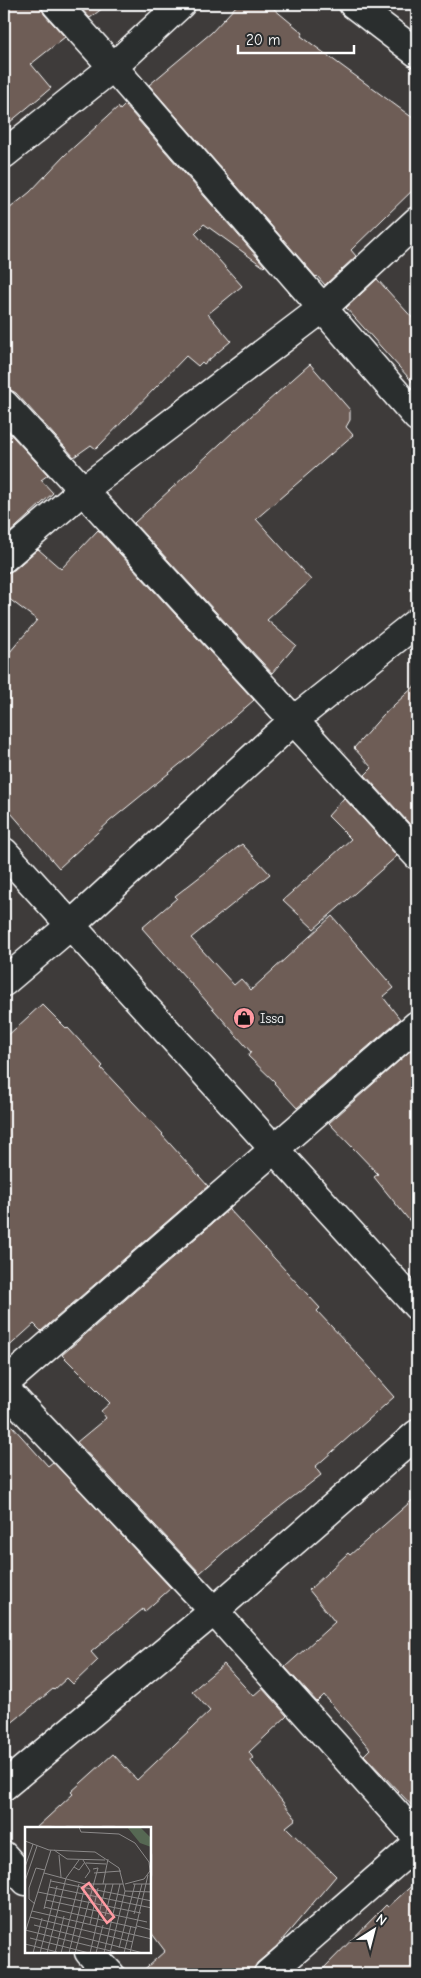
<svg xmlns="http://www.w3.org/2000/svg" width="421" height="1978" viewBox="0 0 421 1978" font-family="'Comic Neue',sans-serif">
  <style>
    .building { fill: #6e5d56; stroke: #fff }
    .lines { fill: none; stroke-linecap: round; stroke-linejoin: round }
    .street-casing { stroke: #fff; stroke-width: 31 }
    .secondary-casing { stroke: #fff; stroke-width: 31 }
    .street { stroke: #2a2d2e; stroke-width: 28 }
    .secondary { stroke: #2a2d2e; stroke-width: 28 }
    .labels { text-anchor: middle; stroke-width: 5; stroke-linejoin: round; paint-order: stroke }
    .poi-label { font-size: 14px; fill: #fff; stroke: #2a2d2e; text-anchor: start }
    .inset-road { fill: none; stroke: #8b8989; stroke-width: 1 }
    .view { fill: #ff9aa2; fill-opacity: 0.15; stroke: #ff9aa2; stroke-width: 2.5 }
    .inset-edge { fill: none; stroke: #fff; stroke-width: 2.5 }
  </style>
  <rect width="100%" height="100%" fill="#3e3b3a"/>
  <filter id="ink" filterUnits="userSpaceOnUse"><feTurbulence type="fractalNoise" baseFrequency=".02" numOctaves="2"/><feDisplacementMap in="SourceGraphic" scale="10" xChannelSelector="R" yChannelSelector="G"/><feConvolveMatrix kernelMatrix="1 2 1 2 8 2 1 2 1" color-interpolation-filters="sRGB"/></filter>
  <g filter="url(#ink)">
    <path class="building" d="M 4,4 L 41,4 L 44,14 L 65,37 L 31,64 L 51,88 L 4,127 Z
      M 77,4 L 108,4 L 90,18 Z
      M 238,4 L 268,4 L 303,33 L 301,36 L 417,121 L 417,186 L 351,250 L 356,256 L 325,285 L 317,276 L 316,277 L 149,85 L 211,33 Z
      M 125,105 L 265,266 L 264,267 L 204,224 L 195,233 L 242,286 L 208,314 L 231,341 L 204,364 L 202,362 L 198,366 L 186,356 L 96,449 L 91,445 L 74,457 L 16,393 L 9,389 L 4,389 L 4,213 L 30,192 L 65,155 L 118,107 L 120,110 Z
      M 377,279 L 417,323 L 417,387 L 346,308 Z
      M 310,364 L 350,410 L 350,420 L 346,427 L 353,435 L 256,519 L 311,580 L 267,620 L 296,645 L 272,673 L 134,523 L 233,432 Z
      M 4,427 L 48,475 L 41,480 L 53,493 L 4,538 Z
      M 98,530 L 254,700 L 190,756 L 110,821 L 59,868 L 4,805 L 4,659 L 37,620 L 4,595 L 4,573 L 14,570 L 38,549 L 61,569 Z
      M 417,684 L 417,832 L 365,775 L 372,768 L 354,748 L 383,715 Z
      M 344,798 L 397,856 L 314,929 L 283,900 L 351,839 L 328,816 Z
      M 242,844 L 270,874 L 191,938 L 234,985 L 241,979 L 251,990 L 332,916 L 394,988 L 383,997 L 400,1019 L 297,1108 L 274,1083 L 275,1082 L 248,1056 L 251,1052 L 142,928 L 177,898 L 175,896 Z
      M 42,1004 L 67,1029 L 68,1028 L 103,1066 L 101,1068 L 163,1134 L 162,1135 L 208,1186 L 41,1331 L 34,1324 L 4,1351 L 4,1039 Z
      M 417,1045 L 417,1230 L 374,1177 L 378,1174 L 329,1123 Z
      M 229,1209 L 320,1308 L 317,1311 L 372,1370 L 371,1371 L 394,1397 L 315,1467 L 321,1475 L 233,1544 L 200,1573 L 77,1442 L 106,1418 L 101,1411 L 110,1403 L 62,1355 Z
      M 4,1417 L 48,1466 L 53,1462 L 171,1588 L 144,1612 L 143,1609 L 91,1652 L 98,1660 L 73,1684 L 67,1678 L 54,1690 L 53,1689 L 4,1729 Z
      M 417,1496 L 417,1811 L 364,1755 L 370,1749 L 324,1695 L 317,1702 L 285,1667 L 335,1622 L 309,1590 L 348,1553 L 350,1555 Z
      M 224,1664 L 253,1696 L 262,1688 L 287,1716 L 249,1752 L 253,1758 L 250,1760 L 296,1819 L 286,1827 L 336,1876 L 276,1947 L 257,1963 L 252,1974 L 139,1974 L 165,1951 L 150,1931 L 150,1828 L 36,1828 L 73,1794 L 71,1792 L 113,1754 L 137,1780 L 210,1711 L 192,1691 Z
      M 417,1881 L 417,1974 L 318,1974 L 386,1905 L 388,1907 Z"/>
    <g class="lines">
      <g class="street-casing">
        <path id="street" d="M 56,4 L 113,67 L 417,417
          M 4,154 L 113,67 L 181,4
          M 4,404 L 417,855
          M 4,558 L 82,491 L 323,308 L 417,221
          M 4,852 L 417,1306
          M 4,982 L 71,925 L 294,720 L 417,622
          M 4,1384 L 417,1025
          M 4,1388 L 214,1611 L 417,1837
          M 4,1786 L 214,1611 L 417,1434
          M 4,1856 L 26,1881
          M 89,1952 L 110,1974
          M 268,1974 L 417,1844"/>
      </g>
      <g class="secondary-casing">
        <path id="secondary" d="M 353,4 L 417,53"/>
      </g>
      <use href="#street" class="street"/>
      <use href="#secondary" class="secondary"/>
    </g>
  </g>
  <defs>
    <g id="shop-disc" transform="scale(1.125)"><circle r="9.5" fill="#ff9aa2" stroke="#2a2d2e"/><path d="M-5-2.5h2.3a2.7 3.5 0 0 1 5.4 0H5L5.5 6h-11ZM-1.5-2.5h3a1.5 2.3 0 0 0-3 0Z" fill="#111"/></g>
  </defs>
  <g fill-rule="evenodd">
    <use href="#shop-disc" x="244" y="1018"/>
  </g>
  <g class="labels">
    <g class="poi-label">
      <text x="260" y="1023">Issa</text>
    </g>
  </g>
  <g transform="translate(25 1827)">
    <rect width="126" height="126" fill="#3e3b3a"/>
    <path d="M 102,0 L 115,0 L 126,11 L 126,20 L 115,16 Z" fill="#566853"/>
    <path class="inset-road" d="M 54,0 L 56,5 L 94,7 L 110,16 L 124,35 L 125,44 L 119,52 L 100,57M 0,14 L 24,23 L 70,25 L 94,41 L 100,64 L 85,126M 29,23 L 42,32 L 80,33M 34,28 L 36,50M 58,33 L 65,44 L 60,51M 61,36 L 81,37M 0,40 L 8,17M 49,40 L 54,43 L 60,35M 19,46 L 60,57 L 98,57M 69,46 L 96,44M 0,54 L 12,19M 26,54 L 127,74M 78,57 L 83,32M 108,57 L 127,57M 24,60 L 127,81M 100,64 L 127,65M 13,65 L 116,86M 21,73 L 122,95M 10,77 L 4,72 L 4,61 L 11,41 L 20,43M 19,80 L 112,101M 19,82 L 26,52M 7,84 L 127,112M 109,87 L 117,57M 80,89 L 88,57M 5,90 L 108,115M 65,97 L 73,61M 9,98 L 118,126M 112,99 L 127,103M 0,103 L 94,126M 0,106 L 26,23M 5,111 L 64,126M 0,117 L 32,125M 94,121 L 110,57M 8,126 L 17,91M 15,126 L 32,59M 22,126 L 41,51 L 54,33M 30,126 L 39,89M 36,126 L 54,57M 44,126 L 60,59M 50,126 L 73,41 L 68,42M 65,126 L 81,57M 71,126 L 78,98M 79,126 L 95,57M 99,126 L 106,99M 105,126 L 123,48"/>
    <path class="view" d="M 64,56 L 89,90 L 82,96 L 57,61 Z"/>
    <rect width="126" height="126" class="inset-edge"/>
  </g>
  <rect width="421" height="1978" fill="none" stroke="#2a2d2e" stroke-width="20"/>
  <rect x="10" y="10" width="401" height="1958" fill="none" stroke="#fff" stroke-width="2" filter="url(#ink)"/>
  <g transform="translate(374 1930) rotate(36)" stroke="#2a2d2e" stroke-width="4" paint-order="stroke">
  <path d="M0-4L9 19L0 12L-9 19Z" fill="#ffffff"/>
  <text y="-8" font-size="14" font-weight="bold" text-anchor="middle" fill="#ffffff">N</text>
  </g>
  <path d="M238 45v8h116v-8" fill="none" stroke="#ffffff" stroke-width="2.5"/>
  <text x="246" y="45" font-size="15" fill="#ffffff" stroke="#2a2d2e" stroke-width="4" paint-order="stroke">20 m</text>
</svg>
